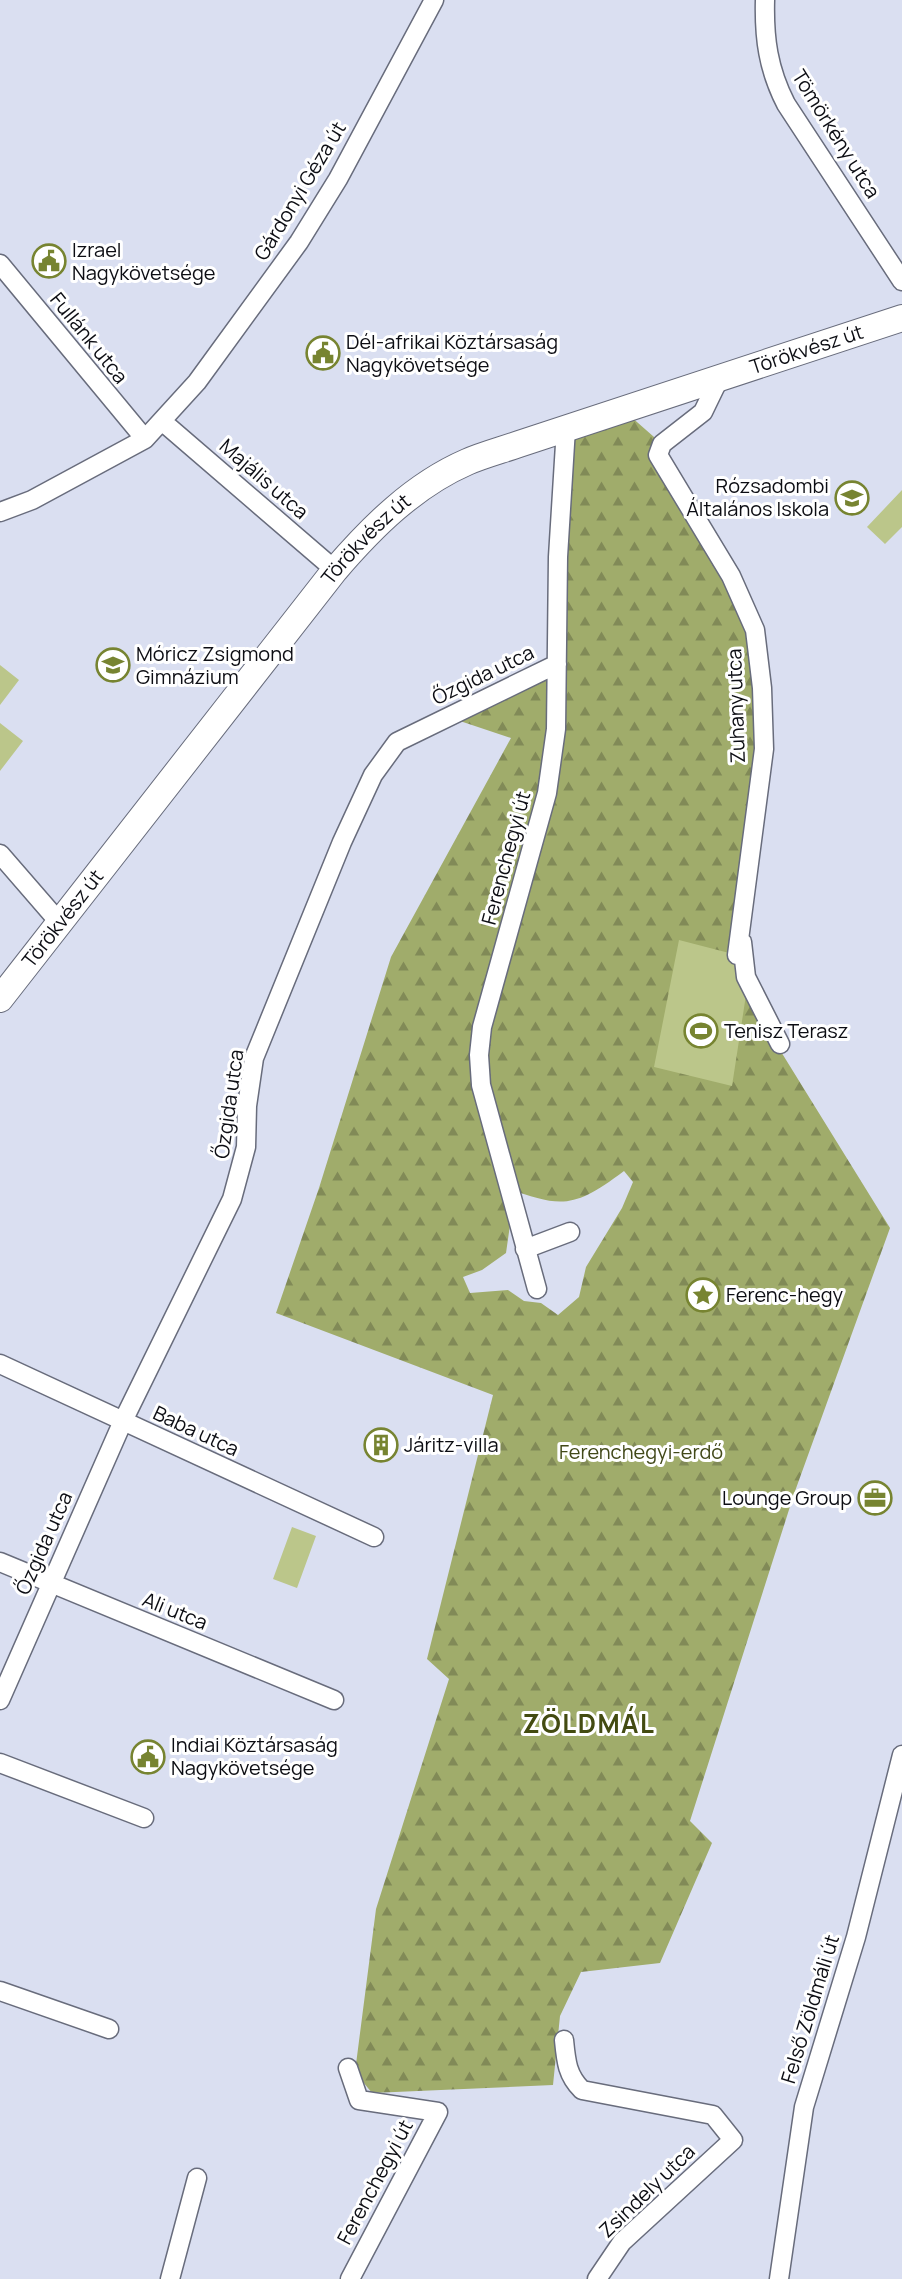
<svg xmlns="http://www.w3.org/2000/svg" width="902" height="2279" viewBox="0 0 902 2279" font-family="Manrope,sans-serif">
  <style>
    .forest { fill: url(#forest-firs); fill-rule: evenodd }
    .pitch { fill: #bbc68a }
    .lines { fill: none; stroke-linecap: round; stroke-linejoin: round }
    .street-casing { stroke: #686c7c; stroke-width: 21 }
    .secondary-casing { stroke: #686c7c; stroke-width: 28 }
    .street { stroke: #fff; stroke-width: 18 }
    .secondary { stroke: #fff; stroke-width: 26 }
    .labels { text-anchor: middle; stroke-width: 6; stroke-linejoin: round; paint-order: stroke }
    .street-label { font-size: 20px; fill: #0c0d13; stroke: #fff }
    .poi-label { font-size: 20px; fill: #0c0d13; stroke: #fff; text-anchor: start }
    .park-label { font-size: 20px; fill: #424919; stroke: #fff }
    .district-label { font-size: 26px; font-weight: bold; letter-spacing: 1.5px; fill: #434b11; stroke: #fff }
  </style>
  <defs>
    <pattern id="forest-firs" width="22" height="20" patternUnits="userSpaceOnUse" patternTransform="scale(1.5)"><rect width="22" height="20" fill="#a0ac6b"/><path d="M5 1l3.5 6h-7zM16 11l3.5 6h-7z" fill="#818a57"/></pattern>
  </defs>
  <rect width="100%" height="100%" fill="#dadff1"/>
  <path class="forest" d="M 621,408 L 662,444 L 731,576 L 762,688 L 745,903 L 746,995 L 890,1228 L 794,1494 L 690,1821 L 712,1843 L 660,1963 L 581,1972 L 560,2016 L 553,2085 L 372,2093 L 355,2072 L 376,1909 L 449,1679 L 427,1659 L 493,1395 L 276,1313 L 319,1188 L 391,957 L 511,738 L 448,717 L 557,664 L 566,428 ZM 624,1171 L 633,1182 L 622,1208 L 586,1267 L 579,1297 L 558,1315 L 541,1303 L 524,1301 L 508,1290 L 470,1293 L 463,1277 L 482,1270 L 506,1253 L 510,1225 L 501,1186 C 560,1207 571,1211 624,1171 Z"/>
  <path class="pitch" d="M 902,490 L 902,527 L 885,544 L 867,527 Z
    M 0,665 L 19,680 L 0,705 Z
    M 0,723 L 23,741 L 0,771 Z
    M 679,940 L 737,955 L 746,995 L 732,1086 L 654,1067 Z
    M 292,1527 L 316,1536 L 297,1588 L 273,1579 Z"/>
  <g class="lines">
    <g class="street-casing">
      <path id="street" d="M 765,0 C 764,38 768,69 786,104 L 902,281
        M 0,264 L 145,439
        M 719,379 L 703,412 L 662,444 L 658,455 L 731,576 L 755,630 L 762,688 L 764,749 L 737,955
        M 163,422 L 335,570
        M 0,512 L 32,500 L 145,439 L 197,382 L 299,242 L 338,179 L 434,0
        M 0,854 L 59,922
        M 742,942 L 746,977 L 780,1044
        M 525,1249 L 570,1232
        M 537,1289 L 481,1085 L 479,1055 L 482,1027 L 547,793 L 556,729 L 558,557 L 566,428
        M 0,1364 L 374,1537
        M 0,1562 L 334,1700
        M 0,1700 L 123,1421 L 232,1199 L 246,1147 L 247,1106 L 254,1058 L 342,842 L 373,775 L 397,742 L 557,664
        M 0,1763 L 144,1818
        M 0,1991 L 109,2029
        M 564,2040 C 566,2061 567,2075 582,2090 L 713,2115 L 733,2140 L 622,2242 L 597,2279
        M 348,2068 L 359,2100 L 438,2112 L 350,2279
        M 170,2279 L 197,2178
        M 779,2279 L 804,2107 L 856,1937 L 902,1755"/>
    </g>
    <g class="secondary-casing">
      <g id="secondary">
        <path id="s1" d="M 0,999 L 335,570 C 372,527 414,485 467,462 C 483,455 502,450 519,444 L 902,318"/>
      </g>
    </g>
    <use href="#street" class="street"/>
    <use href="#secondary" class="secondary"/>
  </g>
  <defs>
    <g id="civic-ring" transform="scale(1.725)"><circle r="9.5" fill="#fff" stroke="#778431" stroke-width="1.5"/><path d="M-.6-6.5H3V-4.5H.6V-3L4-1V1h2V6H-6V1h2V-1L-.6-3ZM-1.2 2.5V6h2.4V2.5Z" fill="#778431"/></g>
    <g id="school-ring" transform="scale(1.725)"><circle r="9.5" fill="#fff" stroke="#778431" stroke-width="1.5"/><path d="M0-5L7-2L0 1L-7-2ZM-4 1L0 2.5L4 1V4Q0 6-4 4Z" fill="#778431"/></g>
    <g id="stadium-ring" transform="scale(1.725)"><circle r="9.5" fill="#fff" stroke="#778431" stroke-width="1.5"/><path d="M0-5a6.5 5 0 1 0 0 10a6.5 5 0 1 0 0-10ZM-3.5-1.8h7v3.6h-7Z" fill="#778431"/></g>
    <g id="sight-ring" transform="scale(1.725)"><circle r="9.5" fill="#fff" stroke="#778431" stroke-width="1.5"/><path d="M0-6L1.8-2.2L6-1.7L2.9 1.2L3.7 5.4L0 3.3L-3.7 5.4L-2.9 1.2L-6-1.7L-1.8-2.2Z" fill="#778431"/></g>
    <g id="building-ring" transform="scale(1.725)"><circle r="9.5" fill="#fff" stroke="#778431" stroke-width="1.5"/><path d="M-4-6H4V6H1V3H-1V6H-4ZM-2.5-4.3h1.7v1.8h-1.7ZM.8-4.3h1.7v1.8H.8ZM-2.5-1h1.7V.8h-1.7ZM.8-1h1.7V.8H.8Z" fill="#778431"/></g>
    <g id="office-ring" transform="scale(1.725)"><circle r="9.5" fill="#fff" stroke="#778431" stroke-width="1.5"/><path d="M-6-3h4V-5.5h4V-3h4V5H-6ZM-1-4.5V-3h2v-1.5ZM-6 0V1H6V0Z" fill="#778431"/></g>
  </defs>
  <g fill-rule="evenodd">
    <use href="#civic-ring" x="49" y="261"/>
    <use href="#civic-ring" x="323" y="353"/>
    <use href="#school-ring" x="852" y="498"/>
    <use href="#school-ring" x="113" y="665"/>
    <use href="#stadium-ring" x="701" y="1031"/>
    <use href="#sight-ring" x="703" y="1295"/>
    <use href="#building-ring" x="381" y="1445"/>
    <use href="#office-ring" x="875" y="1498"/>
    <use href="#civic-ring" x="148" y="1757"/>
  </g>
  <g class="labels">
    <g class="street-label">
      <text transform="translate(836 134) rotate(58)" y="7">Tömörkény utca</text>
      <text transform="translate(300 191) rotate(-59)" y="7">Gárdonyi Géza út</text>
      <text transform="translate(89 338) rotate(51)" y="7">Fullánk utca</text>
      <text dy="7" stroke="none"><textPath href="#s1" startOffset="1074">Törökvész út</textPath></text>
      <text transform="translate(264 479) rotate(41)" y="7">Majális utca</text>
      <text dy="7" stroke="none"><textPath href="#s1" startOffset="588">Törökvész út</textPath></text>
      <text transform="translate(483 675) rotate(-26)" y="7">Őzgida utca</text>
      <text transform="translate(736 706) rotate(-92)" y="7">Zuhany utca</text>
      <text transform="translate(506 858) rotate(-75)" y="7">Ferenchegyi út</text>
      <text dy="7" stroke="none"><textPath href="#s1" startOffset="102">Törökvész út</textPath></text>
      <text transform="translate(229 1104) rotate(-82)" y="7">Őzgida utca</text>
      <text transform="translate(196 1431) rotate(25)" y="7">Baba utca</text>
      <text transform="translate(44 1543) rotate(-66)" y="7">Őzgida utca</text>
      <text transform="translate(175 1611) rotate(22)" y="7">Ali utca</text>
      <text transform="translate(810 2009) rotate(-73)" y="7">Felső Zöldmáli út</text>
      <text transform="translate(375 2182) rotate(-62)" y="7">Ferenchegyi út</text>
      <text transform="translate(647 2191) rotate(-44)" y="7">Zsindely utca</text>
    </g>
    <g class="poi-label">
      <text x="72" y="257">Izrael<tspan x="72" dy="23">Nagykövetsége</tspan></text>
      <text x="346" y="349">Dél-afrikai Köztársaság<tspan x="346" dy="23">Nagykövetsége</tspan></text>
      <text x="829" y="493" text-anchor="end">Rózsadombi<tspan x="829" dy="23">Általános Iskola</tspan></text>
      <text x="136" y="661">Móricz Zsigmond<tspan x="136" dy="23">Gimnázium</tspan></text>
      <text x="724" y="1038">Tenisz Terasz</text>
      <text x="726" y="1302">Ferenc-hegy</text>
      <text x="404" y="1452">Járitz-villa</text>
      <text x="852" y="1505" text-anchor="end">Lounge Group</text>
      <text x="171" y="1752">Indiai Köztársaság<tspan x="171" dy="23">Nagykövetsége</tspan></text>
    </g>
    <g class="park-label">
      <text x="641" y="1459">Ferenchegyi-erdő</text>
    </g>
    <g class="district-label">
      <text x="589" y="1733">ZÖLDMÁL</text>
    </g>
  </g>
</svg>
